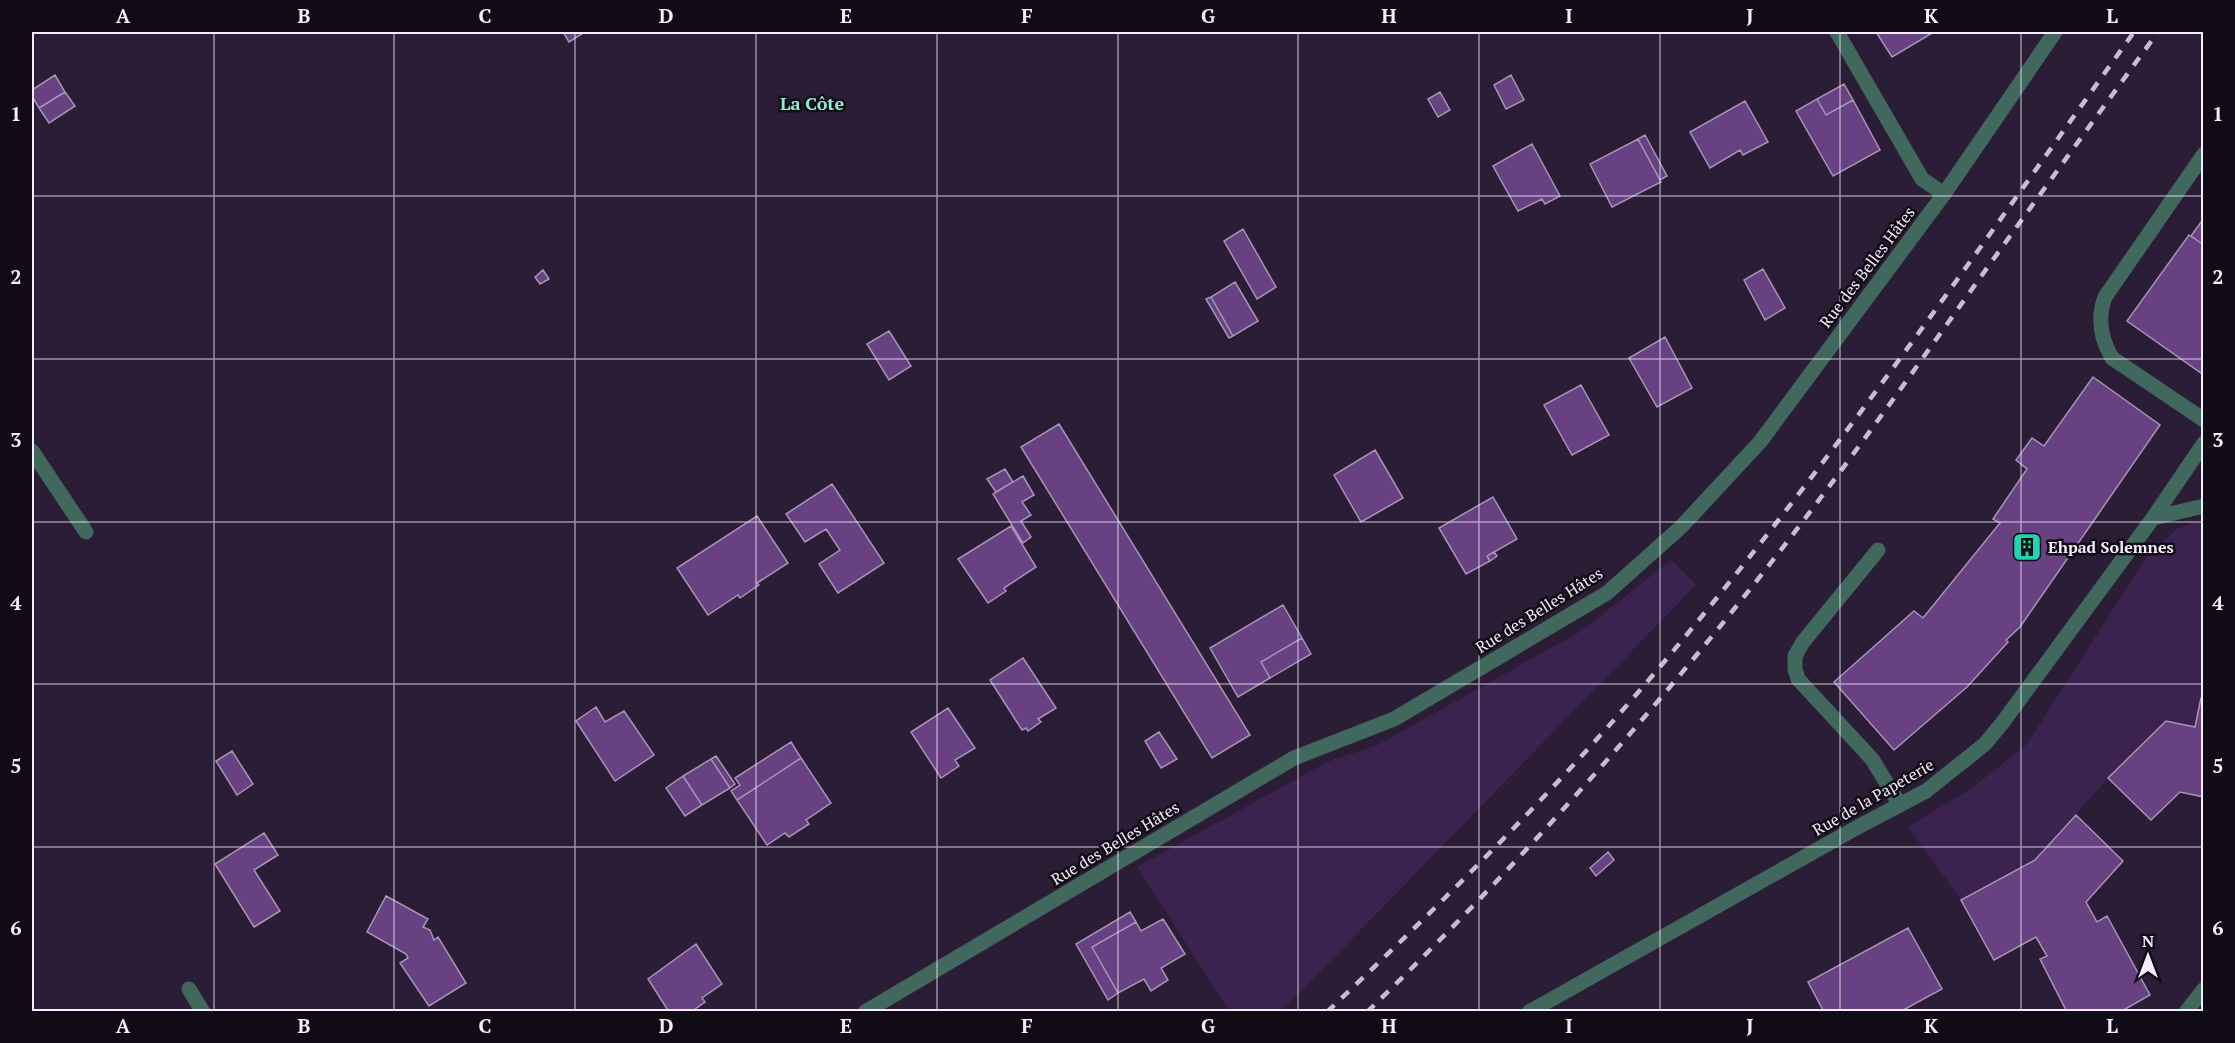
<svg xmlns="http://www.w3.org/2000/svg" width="2235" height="1043" viewBox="0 0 2235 1043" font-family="'PT Serif',serif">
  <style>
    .green { fill: #3c224f }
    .building { fill: #674182; stroke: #a695b5; stroke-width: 1.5 }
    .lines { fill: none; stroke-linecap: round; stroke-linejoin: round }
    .lane { stroke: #40685d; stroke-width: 15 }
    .street { stroke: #40685d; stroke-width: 15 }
    .rail { stroke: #c8bdd0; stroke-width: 4.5; stroke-dasharray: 10 10; stroke-linecap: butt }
    .grid { fill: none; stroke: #f5ecfd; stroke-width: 1.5; stroke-opacity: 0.55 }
    .labels { text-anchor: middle; stroke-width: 5; stroke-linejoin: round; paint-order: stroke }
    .street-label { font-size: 16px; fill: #f5ecfd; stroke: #110b16 }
    .poi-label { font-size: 16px; font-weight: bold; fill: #f5ecfd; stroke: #110b16; text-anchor: start }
    .neighbourhood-label { font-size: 18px; font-weight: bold; fill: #8cedd2; stroke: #110b16 }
    .neatline { fill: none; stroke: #f5ecfd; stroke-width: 2 }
    .grid-label { font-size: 20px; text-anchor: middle; font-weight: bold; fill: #f5ecfd }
  </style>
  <rect width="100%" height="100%" fill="#2c1d36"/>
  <path class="green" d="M 2203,519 L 2204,698 L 2195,727 L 2166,721 L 2108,778 L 2035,860 L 1961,900 L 1908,827 L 1972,788 L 2027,744 L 2149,553 L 2177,529 Z
    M 1671,560 L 1696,585 L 1282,1011 L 1229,1011 L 1137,867 L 1327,762 L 1378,745 L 1583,630 Z"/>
  <path class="building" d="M 563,32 L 585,32 L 569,42 Z
    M 1876,32 L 1934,32 L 1892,57 Z
    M 55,75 L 65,92 L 39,108 L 32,96 L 32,90 Z
    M 1511,75 L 1524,100 L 1506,109 L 1494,85 Z
    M 1844,84 L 1853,100 L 1826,115 L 1817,99 Z
    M 65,92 L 75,106 L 49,123 L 39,108 Z
    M 1440,92 L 1450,110 L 1438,117 L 1428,99 Z
    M 1817,99 L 1826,115 L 1853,100 L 1880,150 L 1833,176 L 1796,111 Z
    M 1745,101 L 1768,142 L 1743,155 L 1740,150 L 1710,168 L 1690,132 Z
    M 1645,135 L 1667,176 L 1660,180 L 1638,139 Z
    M 1638,139 L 1661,182 L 1612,207 L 1590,164 Z
    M 1532,144 L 1560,196 L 1545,204 L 1542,199 L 1518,211 L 1493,166 Z
    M 2204,218 L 2204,245 L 2191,236 Z
    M 1243,229 L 1276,287 L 1257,299 L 1224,241 Z
    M 2189,235 L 2204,245 L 2204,370 L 2201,373 L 2127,321 Z
    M 1763,269 L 1785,308 L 1765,320 L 1744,280 Z
    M 543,270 L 549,279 L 540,284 L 535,277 Z
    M 1235,282 L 1258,321 L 1233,336 L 1211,297 Z
    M 1211,297 L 1233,336 L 1229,338 L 1206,299 Z
    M 889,331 L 911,366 L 889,380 L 867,344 Z
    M 1665,337 L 1692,388 L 1657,407 L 1629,358 Z
    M 2093,377 L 2160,425 L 2020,627 L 2006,640 L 2008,642 L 1967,687 L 1894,750 L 1834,682 L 1914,611 L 1923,618 L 2000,523 L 1993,519 L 2027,469 L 2016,460 L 2032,438 L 2044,446 Z
    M 1581,385 L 1609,435 L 1572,455 L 1544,405 Z
    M 1059,424 L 1250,735 L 1212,758 L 1021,447 Z
    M 1375,450 L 1403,498 L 1361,522 L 1334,475 Z
    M 1005,469 L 1013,482 L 996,492 L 987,479 Z
    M 1023,476 L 1034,495 L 1022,502 L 1031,515 L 1021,521 L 1031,537 L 1023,543 L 993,494 Z
    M 832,484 L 884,563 L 838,593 L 819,564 L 840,550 L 826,529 L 805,542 L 786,514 Z
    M 1493,497 L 1517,539 L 1487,556 L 1490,561 L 1466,574 L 1439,528 Z
    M 757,516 L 788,563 L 757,583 L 759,585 L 740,598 L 738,595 L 708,615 L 677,568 Z
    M 1011,526 L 1036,567 L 1004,588 L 1006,591 L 988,603 L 958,559 Z
    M 1494,552 L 1497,556 L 1490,561 L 1487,556 Z
    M 1283,605 L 1302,638 L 1261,662 L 1270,678 L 1238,697 L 1210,648 Z
    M 1302,638 L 1311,654 L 1270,678 L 1261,662 Z
    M 1023,658 L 1056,708 L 1038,719 L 1041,722 L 1028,731 L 1026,728 L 1022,730 L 990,680 Z
    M 2201,698 L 2204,698 L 2204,797 L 2180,792 L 2151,820 L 2108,778 L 2166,721 L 2195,727 Z
    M 596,707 L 605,722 L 624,711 L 654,755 L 615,781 L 576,721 Z
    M 948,708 L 975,748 L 955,760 L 959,766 L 941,778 L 911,732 Z
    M 1159,732 L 1177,759 L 1161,768 L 1145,741 Z
    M 791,742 L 801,758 L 737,800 L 731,791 L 740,785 L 735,778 Z
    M 232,751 L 253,784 L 237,795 L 216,761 Z
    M 716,756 L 735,784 L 730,788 L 711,759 Z
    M 801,758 L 831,803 L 806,820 L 809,824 L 789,837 L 785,833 L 767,845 L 737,800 Z
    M 711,759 L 730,788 L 702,805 L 683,776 Z
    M 683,776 L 702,805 L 685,816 L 666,788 Z
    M 2076,815 L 2123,861 L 2086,902 L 2097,922 L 2107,916 L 2150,995 L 2120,1012 L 2067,1012 L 2040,959 L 2047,956 L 2036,937 L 1994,960 L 1961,900 L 2035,860 Z
    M 264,833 L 278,855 L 254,870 L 280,911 L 254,927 L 215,864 Z
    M 1608,852 L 1614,860 L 1596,876 L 1590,868 Z
    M 386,896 L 428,919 L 423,927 L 430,930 L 434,940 L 438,937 L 466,983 L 429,1006 L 400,963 L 408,958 L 406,954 L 367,932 Z
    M 1130,912 L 1136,922 L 1092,947 L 1118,993 L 1108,1000 L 1076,944 Z
    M 1163,919 L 1185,954 L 1161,968 L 1168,980 L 1151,991 L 1144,979 L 1118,993 L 1092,947 L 1136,922 L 1141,931 Z
    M 1908,928 L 1942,989 L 1905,1009 L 1907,1012 L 1824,1012 L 1808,982 Z
    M 696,944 L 722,984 L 702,998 L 705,1002 L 691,1012 L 669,1012 L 648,979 Z"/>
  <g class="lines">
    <path class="lane" d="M 1837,32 L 1922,179 L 1944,194
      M 2204,154 L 2105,297 C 2097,318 2101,339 2112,358 L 2204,420
      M 32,451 L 86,532
      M 189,989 L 203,1012"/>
    <path class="street" d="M 2153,518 L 2204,506
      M 1878,550 L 1803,642 L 1795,656 L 1795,669 L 1798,679 L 1872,759 L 1900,805
      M 865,1012 L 1294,758 L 1394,719 L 1607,593 L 1681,527 L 1760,442 L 1944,194 L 2055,32
      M 1529,1012 L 1856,828 L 1926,791 L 1985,744 L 2003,722 L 2153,518 L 2204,443
      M 2186,1012 L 2204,989"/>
    <path class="rail" d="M 1327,1012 C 1445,900 1560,786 1664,662 C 1833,461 1982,244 2134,32
      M 1367,1012 C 1510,874 1643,725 1766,569 C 1843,471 1915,369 1987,268 C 2044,189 2101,110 2158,32"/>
  </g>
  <path class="grid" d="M 214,32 L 214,1012M 394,32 L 394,1012M 575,32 L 575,1012M 756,32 L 756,1012M 937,32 L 937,1012M 1118,32 L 1118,1012M 1298,32 L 1298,1012M 1479,32 L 1479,1012M 1660,32 L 1660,1012M 1840,32 L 1840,1012M 2021,32 L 2021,1012M 32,196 L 2204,196M 32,359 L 2204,359M 32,522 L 2204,522M 32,684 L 2204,684M 32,847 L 2204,847"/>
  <defs>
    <g id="building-square" transform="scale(1.5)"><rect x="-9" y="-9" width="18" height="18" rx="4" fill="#1dd5b1" stroke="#110b16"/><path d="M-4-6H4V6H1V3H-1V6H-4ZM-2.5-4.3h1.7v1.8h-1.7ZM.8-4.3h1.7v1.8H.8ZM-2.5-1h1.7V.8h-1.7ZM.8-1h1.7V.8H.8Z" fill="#111"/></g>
  </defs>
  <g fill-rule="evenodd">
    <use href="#building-square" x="2027" y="547"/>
  </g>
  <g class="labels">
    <g class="street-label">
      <text transform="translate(1867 267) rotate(-53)" y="6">Rue des Belles Hâtes</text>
      <text transform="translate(1539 610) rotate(-32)" y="6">Rue des Belles Hâtes</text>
      <text transform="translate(1873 797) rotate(-30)" y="6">Rue de la Papeterie</text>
      <text transform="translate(1115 843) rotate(-31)" y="6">Rue des Belles Hâtes</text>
    </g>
    <g class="poi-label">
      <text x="2048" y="553">Ehpad Solemnes</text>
    </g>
    <g class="neighbourhood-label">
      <text x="812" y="110">La Côte</text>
    </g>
  </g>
  <rect width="2235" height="1043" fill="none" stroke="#110b16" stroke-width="66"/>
  <g transform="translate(2148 956)" stroke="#110b16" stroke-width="4.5" paint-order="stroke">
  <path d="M0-4.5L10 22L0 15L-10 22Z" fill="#f5ecfd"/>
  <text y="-9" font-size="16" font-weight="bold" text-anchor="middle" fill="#f5ecfd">N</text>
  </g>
  <rect x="33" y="33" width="2169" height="977" class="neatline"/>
  <g class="grid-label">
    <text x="123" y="23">A</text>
    <text x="304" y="23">B</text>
    <text x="485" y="23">C</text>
    <text x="666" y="23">D</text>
    <text x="846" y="23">E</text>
    <text x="1027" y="23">F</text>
    <text x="1208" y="23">G</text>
    <text x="1389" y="23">H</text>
    <text x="1569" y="23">I</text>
    <text x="1750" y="23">J</text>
    <text x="1931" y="23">K</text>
    <text x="2112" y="23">L</text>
    <text x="16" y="121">1</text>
    <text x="2218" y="121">1</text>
    <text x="16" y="284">2</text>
    <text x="2218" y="284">2</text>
    <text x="16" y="447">3</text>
    <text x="2218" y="447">3</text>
    <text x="16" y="610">4</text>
    <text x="2218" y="610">4</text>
    <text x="16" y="773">5</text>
    <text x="2218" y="773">5</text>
    <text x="16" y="935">6</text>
    <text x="2218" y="935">6</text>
    <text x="123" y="1033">A</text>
    <text x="304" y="1033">B</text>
    <text x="485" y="1033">C</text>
    <text x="666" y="1033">D</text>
    <text x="846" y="1033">E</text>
    <text x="1027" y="1033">F</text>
    <text x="1208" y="1033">G</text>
    <text x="1389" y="1033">H</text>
    <text x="1569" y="1033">I</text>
    <text x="1750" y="1033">J</text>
    <text x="1931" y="1033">K</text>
    <text x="2112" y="1033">L</text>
  </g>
</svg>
